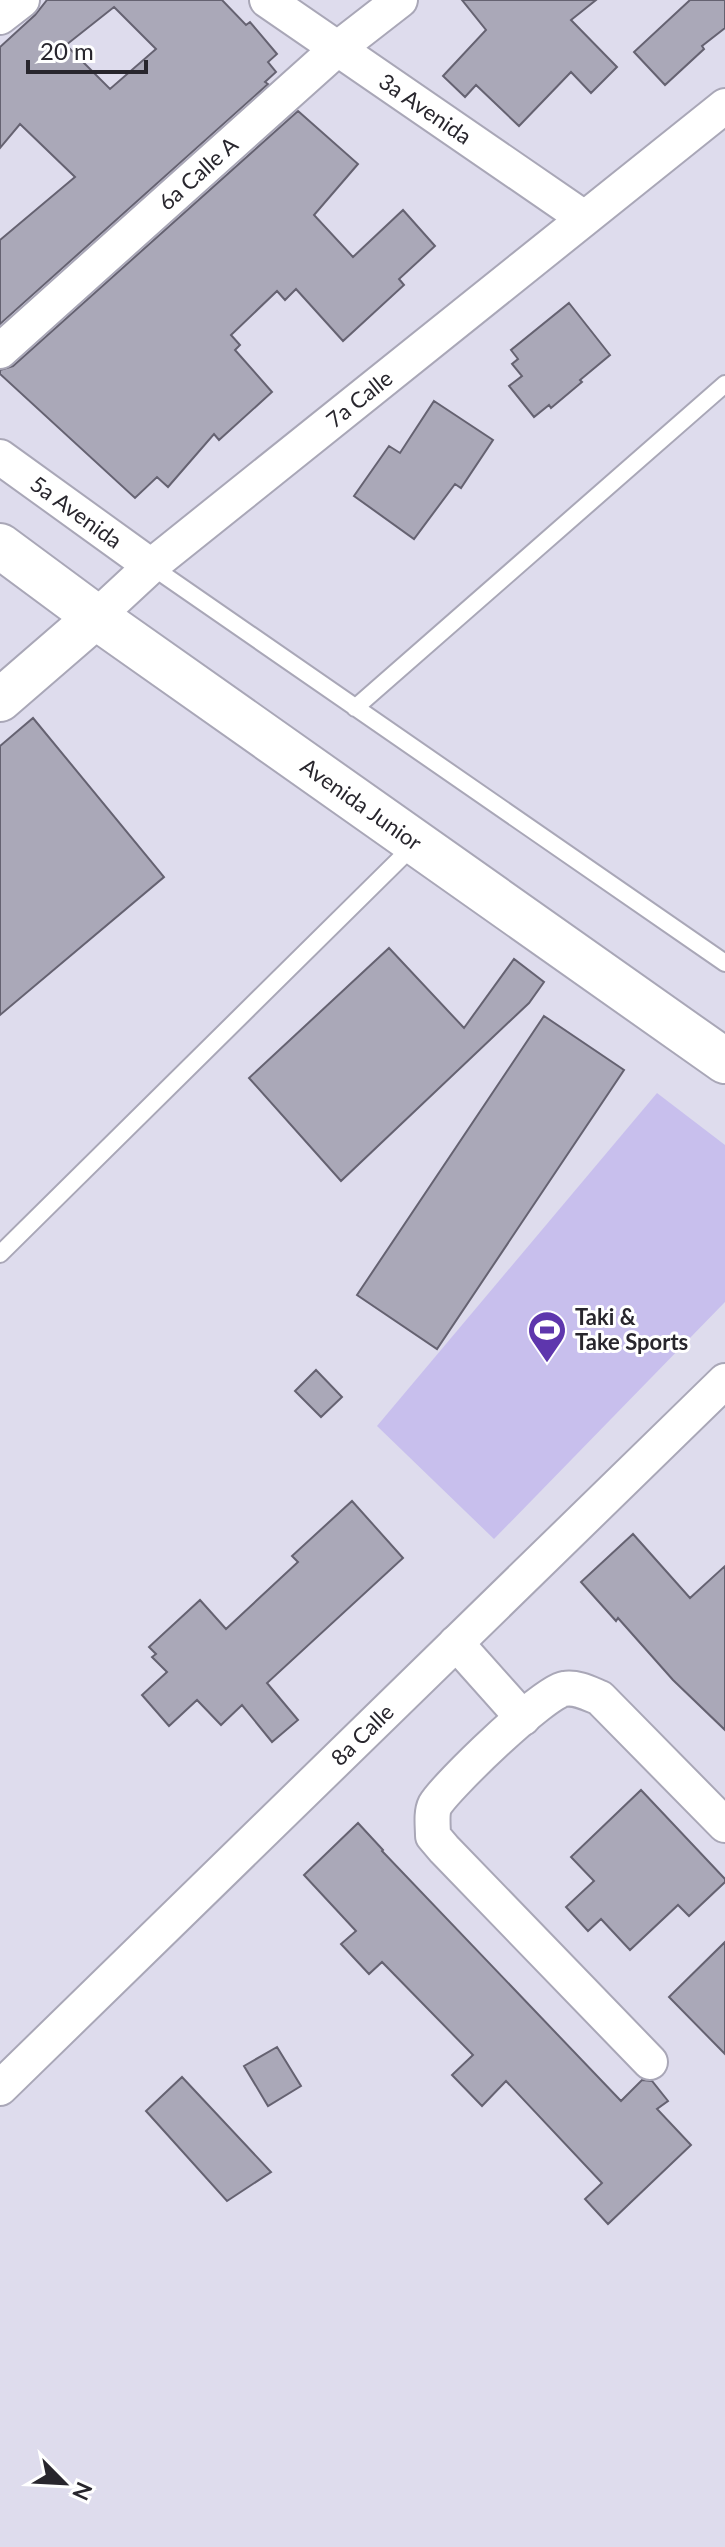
<svg xmlns="http://www.w3.org/2000/svg" width="725" height="2547" viewBox="0 0 725 2547" font-family="Lato,sans-serif">
  <style>
    .green { fill: #c8bfed }
    .building { fill: #aaa8b8; stroke: #656271; stroke-width: 2; fill-rule: evenodd }
    .lines { fill: none; stroke-linecap: round; stroke-linejoin: round }
    .service-casing { stroke: #a9a7b7; stroke-width: 20 }
    .minor-casing { stroke: #a9a7b7; stroke-width: 38 }
    .tertiary-casing { stroke: #a9a7b7; stroke-width: 46 }
    .secondary-casing { stroke: #a9a7b7; stroke-width: 48 }
    .service { stroke: #fff; stroke-width: 16 }
    .minor { stroke: #fff; stroke-width: 34 }
    .tertiary { stroke: #fff; stroke-width: 42 }
    .secondary { stroke: #fff; stroke-width: 44 }
    .labels { text-anchor: middle; stroke-width: 6; stroke-linejoin: round; paint-order: stroke }
    .street-label { font-size: 22px; fill: #28262d; stroke: #fff }
    .poi-label { font-size: 22px; font-weight: bold; fill: #28262d; stroke: #fff; text-anchor: start }
  </style>
  <rect width="100%" height="100%" fill="#dedced"/>
  <path class="green" d="M 657,1093 L 725,1145 L 725,1302 L 494,1539 L 377,1426 Z"/>
  <path class="building" d="M 47,0 L 222,0 L 246,25 L 250,22 L 277,54 L 268,62 L 276,72 L 265,82 L 268,84 L 0,324 L 0,240 L 75,177 L 20,124 L 0,148 L 0,47 L 35,15 ZM 114,7 L 156,49 L 110,89 L 66,45 Z
    M 462,0 L 596,0 L 571,20 L 617,67 L 591,93 L 571,72 L 519,126 L 476,85 L 465,97 L 443,76 L 486,30 Z
    M 690,0 L 725,0 L 725,28 L 702,46 L 704,49 L 665,85 L 634,52 Z
    M 298,111 L 358,164 L 314,215 L 353,257 L 403,210 L 435,246 L 399,279 L 404,285 L 343,341 L 296,289 L 285,300 L 277,291 L 231,335 L 240,345 L 235,350 L 272,392 L 219,440 L 214,434 L 168,487 L 157,477 L 135,498 L 0,374 L 0,370 L 13,366 Z
    M 569,303 L 610,355 L 580,380 L 582,382 L 551,408 L 549,405 L 534,417 L 509,386 L 522,376 L 512,364 L 518,359 L 511,350 Z
    M 434,401 L 493,440 L 461,488 L 455,484 L 414,539 L 354,496 L 389,446 L 400,453 Z
    M 33,718 L 164,877 L 0,1015 L 0,746 Z
    M 389,948 L 464,1028 L 514,959 L 544,982 L 529,1003 L 341,1181 L 249,1078 Z
    M 544,1016 L 624,1070 L 437,1349 L 357,1295 Z
    M 316,1370 L 342,1397 L 321,1417 L 295,1391 Z
    M 352,1501 L 403,1558 L 267,1683 L 298,1720 L 272,1742 L 242,1705 L 221,1725 L 197,1700 L 169,1726 L 142,1695 L 167,1672 L 152,1657 L 156,1654 L 149,1647 L 200,1600 L 226,1629 L 298,1562 L 292,1556 Z
    M 633,1534 L 690,1598 L 725,1566 L 725,1730 L 673,1680 L 618,1618 L 616,1621 L 581,1582 Z
    M 641,1790 L 725,1879 L 725,1882 L 689,1916 L 678,1905 L 630,1950 L 601,1919 L 588,1931 L 566,1907 L 594,1881 L 571,1857 Z
    M 358,1823 L 383,1850 L 382,1851 L 621,2101 L 642,2080 L 652,2081 L 668,2101 L 657,2109 L 691,2145 L 608,2224 L 585,2199 L 602,2183 L 506,2081 L 482,2106 L 452,2075 L 473,2055 L 382,1962 L 369,1974 L 341,1944 L 356,1931 L 304,1875 Z
    M 725,1942 L 725,2054 L 669,1997 Z
    M 277,2047 L 301,2086 L 268,2106 L 244,2066 Z
    M 182,2077 L 271,2172 L 227,2201 L 146,2111 Z"/>
  <g class="lines">
    <g class="service-casing">
      <path id="service" d="M 151,566 L 725,963
        M 355,708 L 725,384
        M 0,1254 L 415,844"/>
    </g>
    <g class="minor-casing">
      <g id="minor">
        <path id="s1" d="M 267,0 L 584,218"/>
        <path d="M 0,17 L 22,0"/>
        <path id="s2" d="M 0,351 L 337,49 L 400,0"/>
        <path id="s3" d="M 0,457 L 151,566"/>
        <path id="s4" d="M 96,617 L 151,566 L 725,106"/>
        <path d="M 456,1643 L 523,1718"/>
        <path d="M 650,2062 L 444,1849 L 433,1836 C 433,1827 431,1813 435,1805 C 446,1786 545,1691 564,1689 C 577,1687 588,1693 600,1698 L 725,1825"/>
        <path id="s5" d="M 0,2088 L 725,1381"/>
      </g>
    </g>
    <g class="tertiary-casing">
      <path id="tertiary" d="M 0,700 L 96,617"/>
    </g>
    <g class="secondary-casing">
      <g id="secondary">
        <path id="s6" d="M 0,546 L 96,617 L 725,1061"/>
      </g>
    </g>
    <use href="#service" class="service"/>
    <use href="#minor" class="minor"/>
    <use href="#tertiary" class="tertiary"/>
    <use href="#secondary" class="secondary"/>
  </g>
  <defs>
    <g id="stadium-pin" transform="scale(2)"><path d="M0 17L-7.5 6A9.5 9.5 0 1 1 7.5 6Z" fill="#5e36ad" stroke="#fff"/><path d="M0-5a6.5 5 0 1 0 0 10a6.5 5 0 1 0 0-10ZM-3.5-1.8h7v3.6h-7Z" fill="#fff"/></g>
  </defs>
  <g fill-rule="evenodd">
    <use href="#stadium-pin" x="547" y="1330"/>
  </g>
  <g class="labels">
    <g class="street-label">
      <text dy="8" stroke="none"><textPath href="#s1" startOffset="192">3a Avenida</textPath></text>
      <text dy="8" stroke="none"><textPath href="#s2" startOffset="266">6a Calle A</textPath></text>
      <text dy="8" stroke="none"><textPath href="#s4" startOffset="342">7a Calle</textPath></text>
      <text dy="8" stroke="none"><textPath href="#s3" startOffset="94">5a Avenida</textPath></text>
      <text dy="8" stroke="none"><textPath href="#s6" startOffset="444">Avenida Junior</textPath></text>
      <text dy="8" stroke="none"><textPath href="#s5" startOffset="506">8a Calle</textPath></text>
    </g>
    <g class="poi-label">
      <text x="575" y="1325">Taki &amp;<tspan x="575" dy="25">Take Sports</tspan></text>
    </g>
  </g>
  <g transform="translate(64 2483) rotate(114)" stroke="#ffffff" stroke-width="6" paint-order="stroke">
  <path d="M0-6L14 30L0 20L-14 30Z" fill="#28262d"/>
  <text y="-12" font-size="22" font-weight="bold" text-anchor="middle" fill="#28262d">N</text>
  </g>
  <path d="M28 60v12h118v-12" fill="none" stroke="#28262d" stroke-width="4"/>
  <text x="40" y="60" font-size="24" fill="#28262d" stroke="#ffffff" stroke-width="6" paint-order="stroke">20 m</text>
</svg>
